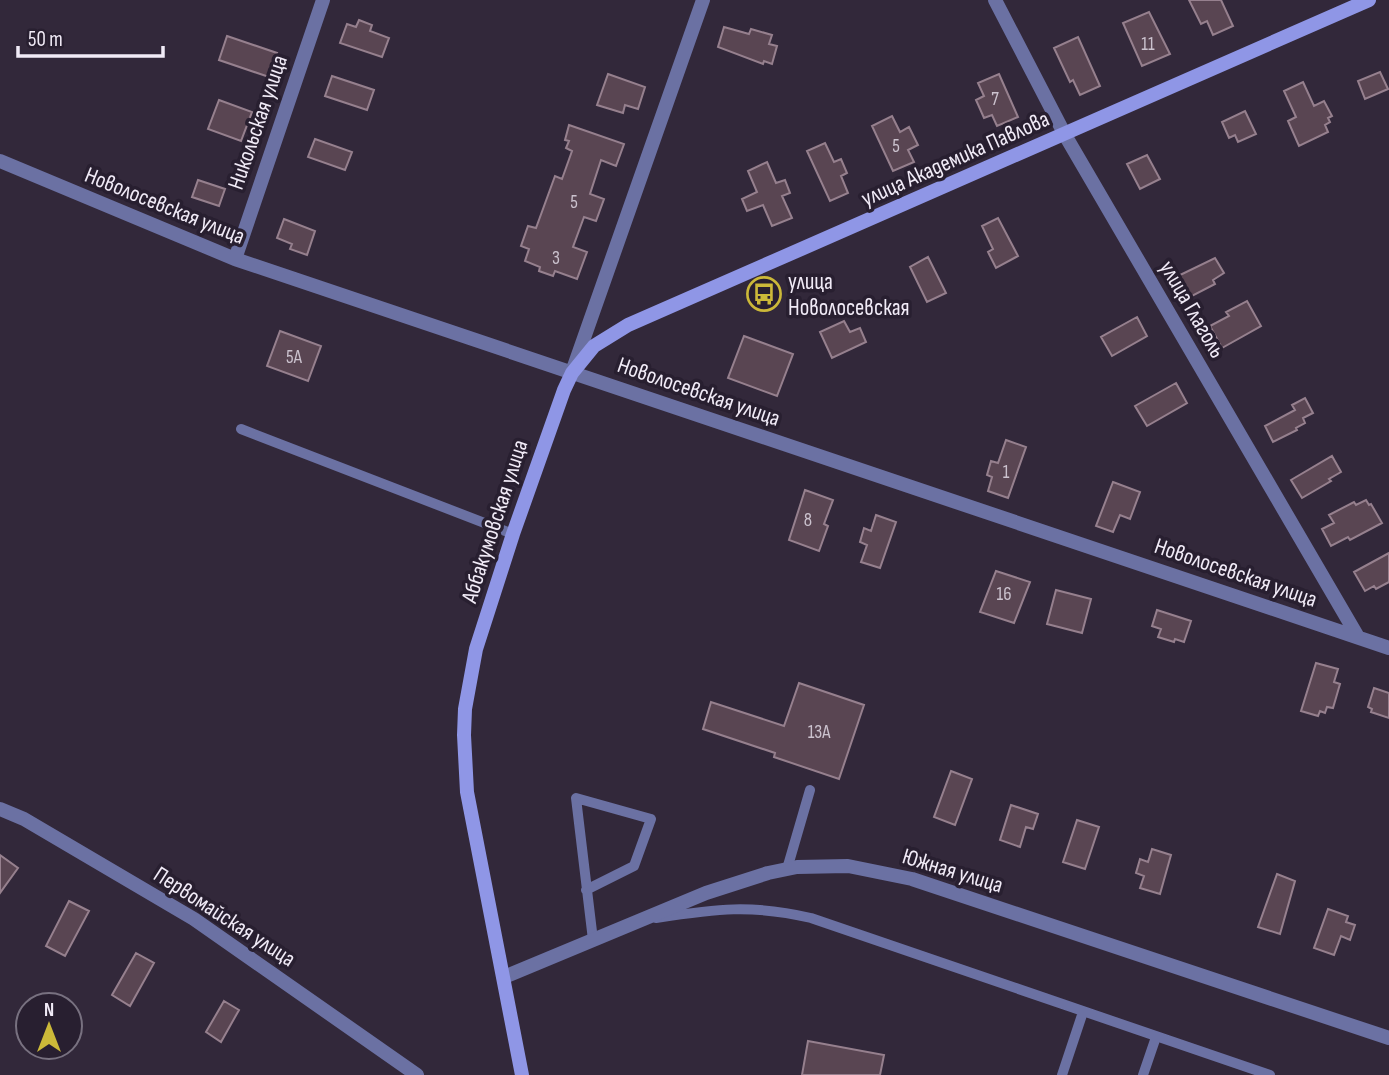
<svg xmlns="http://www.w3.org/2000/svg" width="1389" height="1075" viewBox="0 0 1389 1075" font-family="'Sofia Sans Condensed',sans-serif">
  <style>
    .building { fill: #594552; stroke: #96808e; stroke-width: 2 }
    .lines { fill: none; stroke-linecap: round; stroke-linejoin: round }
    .lane { stroke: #6b71a3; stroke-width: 10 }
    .street { stroke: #6b71a3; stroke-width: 14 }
    .secondary { stroke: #8f96e6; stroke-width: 14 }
    .labels { text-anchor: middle; stroke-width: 7; stroke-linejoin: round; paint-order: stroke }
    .number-label { font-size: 19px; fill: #cbc2ce }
    .street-label { font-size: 23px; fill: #f1ebf7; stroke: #281f30 }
    .poi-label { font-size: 23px; fill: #f1ebf7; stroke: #281f30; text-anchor: start }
  </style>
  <rect width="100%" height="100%" fill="#32283a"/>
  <path class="building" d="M 1189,0 L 1221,0 L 1233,26 L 1213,35 L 1207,21 L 1201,24 Z
    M 1149,12 L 1170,54 L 1142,66 L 1123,23 Z
    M 359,20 L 372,25 L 370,31 L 389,38 L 382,57 L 340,43 L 347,24 L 356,27 Z
    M 724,27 L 749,34 L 751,29 L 772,35 L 769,44 L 777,46 L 772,64 L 764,61 L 763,64 L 718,47 Z
    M 227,36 L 277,53 L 269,77 L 219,60 Z
    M 1078,37 L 1100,86 L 1080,95 L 1073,80 L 1070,82 L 1054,48 Z
    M 1380,72 L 1388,89 L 1365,99 L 1358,81 Z
    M 608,74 L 645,87 L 638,109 L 625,105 L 623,113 L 597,105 Z
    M 999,74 L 1018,117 L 997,126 L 992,115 L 984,118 L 976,100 L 984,96 L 978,83 Z
    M 332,76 L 374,90 L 367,110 L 325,96 Z
    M 1303,82 L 1314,106 L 1324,101 L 1332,116 L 1328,118 L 1330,122 L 1325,125 L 1328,132 L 1299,146 L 1288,121 L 1296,117 L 1284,91 Z
    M 219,100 L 252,112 L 241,141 L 208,129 Z
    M 1245,111 L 1256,134 L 1238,142 L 1235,135 L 1229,138 L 1222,122 Z
    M 892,116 L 900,132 L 909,127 L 918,145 L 908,150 L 914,162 L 893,171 L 872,126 Z
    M 569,125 L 624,144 L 616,166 L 601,160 L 590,194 L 604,199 L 596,221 L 584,217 L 573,247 L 587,252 L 577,279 L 555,271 L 553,276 L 539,271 L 540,267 L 525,261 L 529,249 L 521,246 L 528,226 L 536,228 L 555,176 L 562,179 L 572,151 L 566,148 L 569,141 L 565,140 Z
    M 315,139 L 352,152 L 345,170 L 308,157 Z
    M 825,143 L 834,162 L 841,159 L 847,173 L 841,176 L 848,193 L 830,201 L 807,151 Z
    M 1147,155 L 1160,179 L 1140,189 L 1127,164 Z
    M 767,162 L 776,183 L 785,180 L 790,193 L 782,196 L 792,218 L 772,226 L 763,205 L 747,211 L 742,199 L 757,192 L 748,171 Z
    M 198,180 L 225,189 L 219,206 L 192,197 Z
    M 998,218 L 1018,256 L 996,268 L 988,252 L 993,249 L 982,226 Z
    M 284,219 L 315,231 L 307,255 L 290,249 L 292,244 L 277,238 Z
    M 928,257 L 946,293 L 927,302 L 910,267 Z
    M 1215,258 L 1224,273 L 1213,280 L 1215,284 L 1190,297 L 1178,276 Z
    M 1247,301 L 1261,326 L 1222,348 L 1210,326 L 1229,316 L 1226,312 Z
    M 1137,317 L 1147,336 L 1112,356 L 1101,337 Z
    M 844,321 L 850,332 L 860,328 L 866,342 L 832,358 L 820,332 Z
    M 280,331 L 321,346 L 308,381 L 267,366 Z
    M 744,336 L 793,354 L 777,396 L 728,378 Z
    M 1176,383 L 1187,403 L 1147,426 L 1135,406 Z
    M 1305,398 L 1313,413 L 1303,418 L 1305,423 L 1296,428 L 1297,430 L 1273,442 L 1265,426 L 1295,410 L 1292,405 Z
    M 1006,440 L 1026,447 L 1008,498 L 988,491 L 992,477 L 987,475 L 991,461 L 998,463 Z
    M 1332,456 L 1341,472 L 1329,479 L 1331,481 L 1302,498 L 1291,480 Z
    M 1113,482 L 1140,492 L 1130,519 L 1120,515 L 1113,532 L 1096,526 Z
    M 805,490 L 833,500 L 824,524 L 828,526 L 819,551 L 789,540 Z
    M 1366,500 L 1369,505 L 1371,504 L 1382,523 L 1350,540 L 1348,537 L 1331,546 L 1322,529 L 1334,523 L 1329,515 L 1354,502 L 1356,505 Z
    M 876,515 L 896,522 L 880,568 L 861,562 L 867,545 L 860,542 L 864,528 L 871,531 Z
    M 1389,553 L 1389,582 L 1376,589 L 1374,586 L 1365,591 L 1354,572 Z
    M 996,571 L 1030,582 L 1014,623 L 980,612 Z
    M 1056,590 L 1091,599 L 1082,633 L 1047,624 Z
    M 1157,610 L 1191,621 L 1184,642 L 1175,639 L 1174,642 L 1158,637 L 1161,629 L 1152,626 Z
    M 1316,663 L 1338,669 L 1334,682 L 1340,684 L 1333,708 L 1327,707 L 1325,713 L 1320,711 L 1318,716 L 1301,711 Z
    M 799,683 L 864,705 L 839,779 L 774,757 L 775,753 L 703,729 L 711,702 L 784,726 Z
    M 1374,688 L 1389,693 L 1389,718 L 1371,712 L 1372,709 L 1368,707 Z
    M 951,771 L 972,779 L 955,825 L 934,817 Z
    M 1011,805 L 1038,814 L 1033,829 L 1026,827 L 1020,847 L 1000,840 Z
    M 1077,820 L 1099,827 L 1085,869 L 1063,862 Z
    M 1152,849 L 1171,855 L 1160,894 L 1140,888 L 1144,876 L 1136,873 L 1140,859 L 1148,862 Z
    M 0,855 L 18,868 L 0,893 Z
    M 1277,874 L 1295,881 L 1280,934 L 1258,927 Z
    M 69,901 L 89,911 L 65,956 L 46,946 Z
    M 1328,909 L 1348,916 L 1346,922 L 1355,925 L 1350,940 L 1341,936 L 1334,955 L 1314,948 Z
    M 136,953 L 154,963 L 130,1006 L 112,995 Z
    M 224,1001 L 239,1010 L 221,1042 L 206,1032 Z
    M 808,1041 L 884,1055 L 880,1075 L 802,1075 Z"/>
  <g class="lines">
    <path class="lane" d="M 241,429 L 513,534
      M 787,869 L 810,790
      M 586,890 L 634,866 L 651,819 L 576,798 L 593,940
      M 656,918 C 716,909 751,904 811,918 L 1270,1075
      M 1062,1075 L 1083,1012
      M 1143,1075 L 1156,1037"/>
    <path class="street" d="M 995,0 L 1065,135 L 1358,637
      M 0,161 L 235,259 L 1389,648
      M 235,259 L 323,0
      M 572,372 L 703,0
      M 0,809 L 24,819 L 194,919 L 417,1075
      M 504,977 L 706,893 L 768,873 L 797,867 L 848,866 L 912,879 L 1389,1038"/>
    <path class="secondary" d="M 522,1075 L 467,792 L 464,735 L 465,709 L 476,649 L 513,534 L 564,390 L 572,373 L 594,346 L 628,325 L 1369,0"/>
  </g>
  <defs>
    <g id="bus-ring" transform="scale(1.75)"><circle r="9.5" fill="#281f30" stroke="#ccb939" stroke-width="1.5"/><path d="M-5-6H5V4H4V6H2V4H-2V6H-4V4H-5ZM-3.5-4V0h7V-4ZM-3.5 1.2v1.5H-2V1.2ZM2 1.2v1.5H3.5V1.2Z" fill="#ccb939"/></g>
  </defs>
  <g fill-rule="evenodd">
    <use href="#bus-ring" x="764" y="294"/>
  </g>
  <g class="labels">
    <g class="number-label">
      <text x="1148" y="50">11</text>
      <text x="995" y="105">7</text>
      <text x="896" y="152">5</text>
      <text x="574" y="208">5</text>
      <text x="556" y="264">3</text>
      <text x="294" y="363">5А</text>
      <text x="1006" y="478">1</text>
      <text x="808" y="526">8</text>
      <text x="1004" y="600">16</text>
      <text x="819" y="738">13А</text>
    </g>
    <g class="street-label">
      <text transform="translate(257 122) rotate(-71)" y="8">Никольская улица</text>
      <text transform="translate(955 158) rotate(-24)" y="8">улица Академика Павлова</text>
      <text transform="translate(165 205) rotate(22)" y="8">Новолосевская улица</text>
      <text transform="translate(1193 309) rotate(60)" y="8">улица Глаголь</text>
      <text transform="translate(699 391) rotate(19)" y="8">Новолосевская улица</text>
      <text transform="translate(494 521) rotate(-72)" y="8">Аббакумовская улица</text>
      <text transform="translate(1236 572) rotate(19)" y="8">Новолосевская улица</text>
      <text transform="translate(953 870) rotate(17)" y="8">Южная улица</text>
      <text transform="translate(225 916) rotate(33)" y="8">Первомайская улица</text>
    </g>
    <g class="poi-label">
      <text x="788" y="289">улица<tspan x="788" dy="26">Новолосевская</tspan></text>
    </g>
  </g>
  <g transform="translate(49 1026)"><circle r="33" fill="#281f30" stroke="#787180" stroke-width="2"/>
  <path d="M0-5L12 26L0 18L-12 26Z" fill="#ccb939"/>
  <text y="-10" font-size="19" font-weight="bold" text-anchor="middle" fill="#f1ebf7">N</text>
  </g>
  <path d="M18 46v10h145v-10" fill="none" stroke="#f1ebf7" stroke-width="3.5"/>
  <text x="28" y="46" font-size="21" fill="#f1ebf7" stroke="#281f30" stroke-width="5" paint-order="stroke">50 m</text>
</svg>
